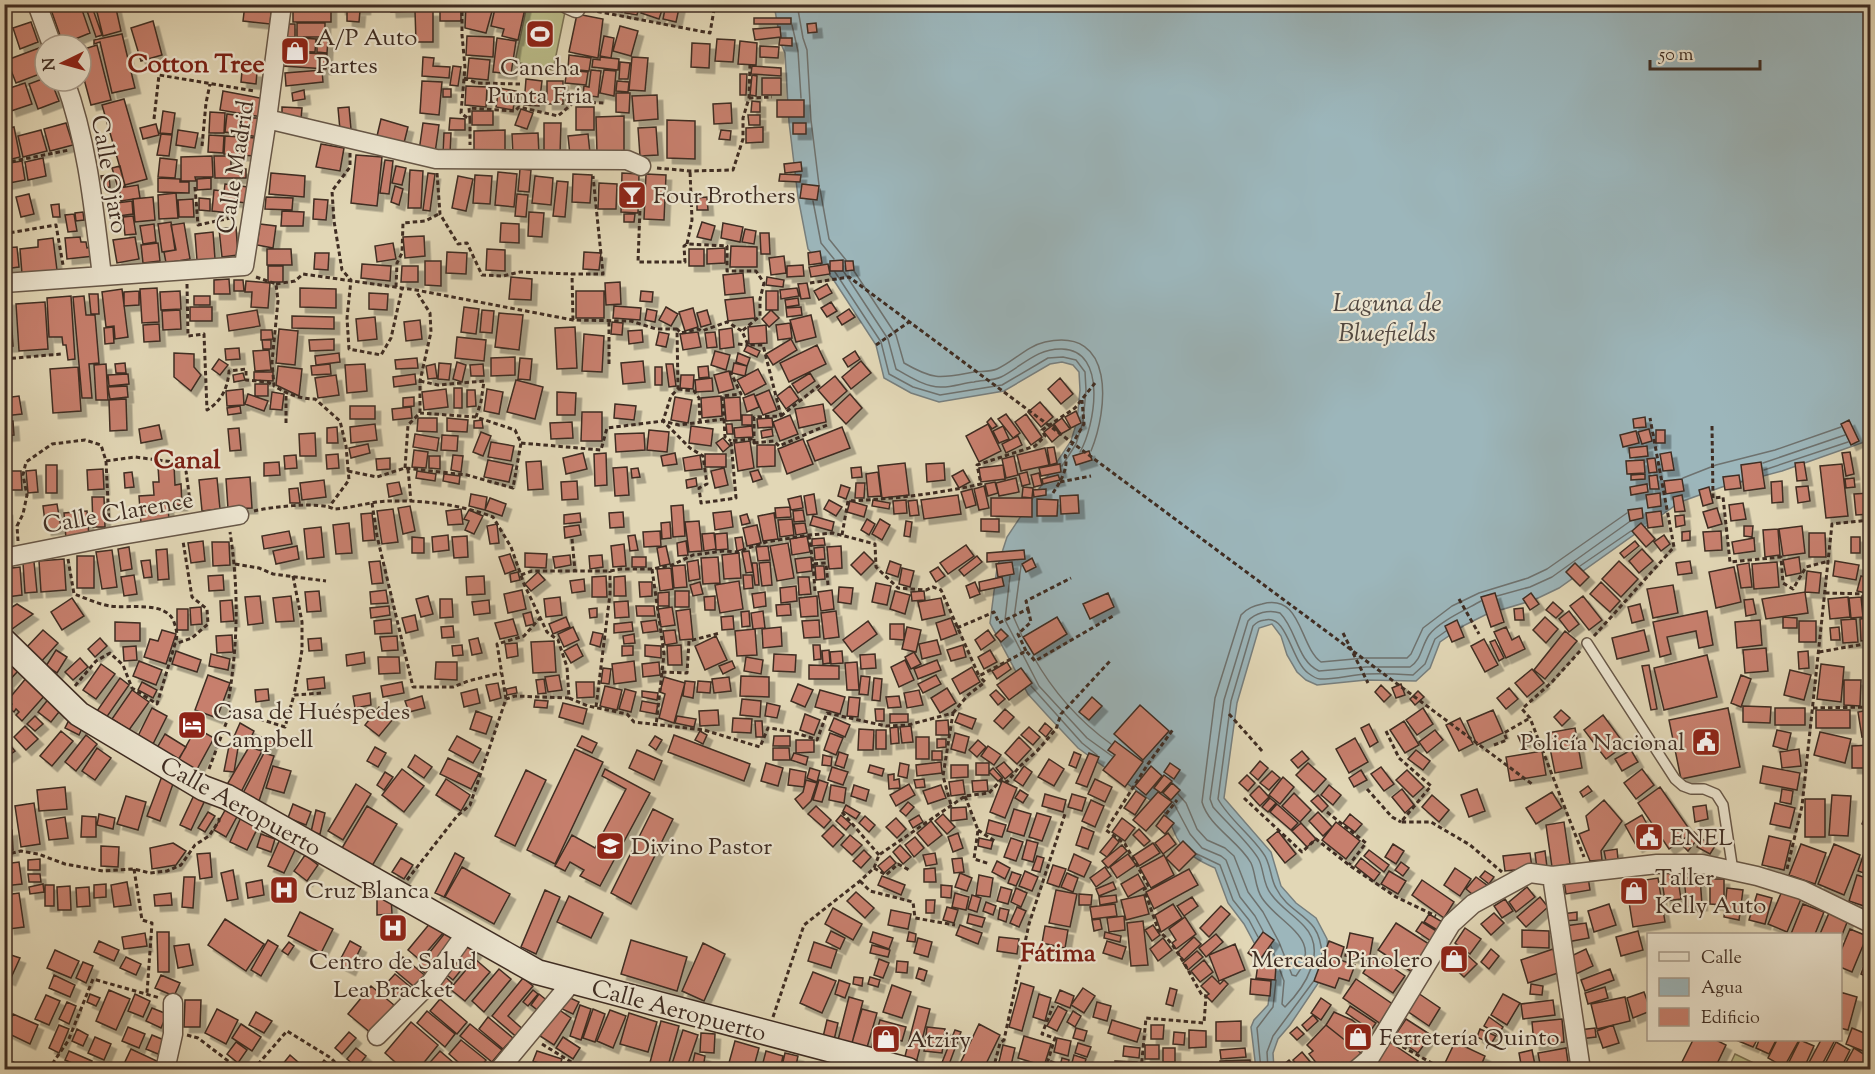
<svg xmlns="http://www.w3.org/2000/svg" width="1875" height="1074" viewBox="0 0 1875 1074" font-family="'Sorts Mill Goudy',serif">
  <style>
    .green { fill: #babc89; stroke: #7c7456; stroke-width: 1.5 }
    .water { fill: #9cb6bb; stroke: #777f7e; stroke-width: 1.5 }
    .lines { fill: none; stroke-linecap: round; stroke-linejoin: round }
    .shore { stroke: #6e726f; stroke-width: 1.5 }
    .building { fill: #c77f6d; stroke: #3f2d23; stroke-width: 1.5; filter: url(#shadow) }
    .lane-casing { stroke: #685848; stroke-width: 12 }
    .street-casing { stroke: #685848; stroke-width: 21 }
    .secondary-casing { stroke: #3f2d23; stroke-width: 27 }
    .path { stroke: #3f2d23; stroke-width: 3; stroke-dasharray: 4.5 3; stroke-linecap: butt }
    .lane { stroke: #ece5d0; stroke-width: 9 }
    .street { stroke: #ece5d0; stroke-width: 18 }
    .secondary { stroke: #ece5d0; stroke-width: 24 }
    .labels { text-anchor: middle; stroke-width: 4.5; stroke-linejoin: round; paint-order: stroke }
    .poi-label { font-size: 24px; fill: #3f2d23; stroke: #ece5d0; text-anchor: start }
    .street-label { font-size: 24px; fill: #3f2d23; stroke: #ece5d0 }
    .neighbourhood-label { font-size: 26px; font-weight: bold; fill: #7a1f14; stroke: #ece5d0 }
    .water-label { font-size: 26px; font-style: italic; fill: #524841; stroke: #ece5d0 }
  </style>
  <defs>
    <filter id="shadow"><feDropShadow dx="5.5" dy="5.5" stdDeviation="0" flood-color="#0004"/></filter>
  </defs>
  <rect width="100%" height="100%" fill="#e2d7b6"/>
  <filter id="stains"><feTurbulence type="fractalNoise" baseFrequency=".00333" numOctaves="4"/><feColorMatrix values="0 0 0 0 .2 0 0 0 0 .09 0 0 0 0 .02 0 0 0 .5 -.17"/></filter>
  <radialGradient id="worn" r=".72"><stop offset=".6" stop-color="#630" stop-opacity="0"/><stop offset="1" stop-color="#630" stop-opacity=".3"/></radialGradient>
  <path class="green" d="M 527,5 L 554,5 L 566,7 L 553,70 L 515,62 Z
    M 1735,1054 L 1766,1069 L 1728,1069 Z"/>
  <path class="water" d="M 774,5 L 1870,5 L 1870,440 L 1782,471 L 1722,487 L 1680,502 L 1559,588 L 1534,600 L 1487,614 L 1465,625 L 1440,642 L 1430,668 L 1416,681 L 1366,680 L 1317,685 L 1306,680 L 1297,672 L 1287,655 L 1281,636 L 1272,624 L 1259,628 L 1237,703 L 1224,798 L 1271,852 L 1281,886 L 1296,903 L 1316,918 L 1327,939 L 1329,961 L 1323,976 L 1290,1025 L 1278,1039 L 1273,1053 L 1274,1069 L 1256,1069 L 1251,1027 L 1254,1020 L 1268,1005 L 1271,984 L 1259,952 L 1244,924 L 1228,903 L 1215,868 C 1199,861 1186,854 1177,838 C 1172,828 1169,817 1161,808 L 1078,748 L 1047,715 L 1028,694 L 990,623 L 997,568 L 1007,537 L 1071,441 L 1077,421 L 1080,390 L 1079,372 L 1073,365 L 1062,362 L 1050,364 L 1004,391 L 939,402 L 911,393 L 884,378 L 876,345 L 833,279 L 808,249 L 798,197 L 789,122 L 785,53 L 781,44 Z"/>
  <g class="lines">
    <path class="shore" d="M 797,4 L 803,38 L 807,50 L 811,120 L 819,185
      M 792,25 L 798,51 L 801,98
      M 820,189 L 829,239 L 846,260
      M 813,201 L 821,243 L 834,259
      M 854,271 L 896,335 L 904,363 C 935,381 941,378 974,372 C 981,371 990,372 997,369 C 1013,362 1027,346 1045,342 C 1116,326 1108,410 1091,451
      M 835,272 L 881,342 L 889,374 L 913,387 L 940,395 L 1002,385 L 1048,358 L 1063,357 L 1076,360 L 1085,372 L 1086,390 L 1083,422 L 1076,444 L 1062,466
      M 844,272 L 888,339 L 896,369 C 908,376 927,388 942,387 C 953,387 963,383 974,382 C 982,380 993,381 1001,377 C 1021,367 1037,348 1062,349 C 1108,350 1095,426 1080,452
      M 1763,463 L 1845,435
      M 1764,470 L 1848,442
      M 1683,478 L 1716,465 L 1775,450 L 1841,427
      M 1021,566 L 1014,618 L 1022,636
      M 1580,566 L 1631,531
      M 1010,576 L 1005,620 L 1039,686 L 1087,738 L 1112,756
      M 1497,596 L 1530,587 L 1552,577 L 1629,522
      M 1033,656 C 1052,690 1079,721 1111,744
      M 1031,686 L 1082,743 L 1097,755
      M 1178,794 L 1186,803 L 1197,829 L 1207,840 L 1225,848 L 1234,856 L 1248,892 L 1263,912 L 1279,942 L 1292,975 L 1296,976 C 1325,938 1280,925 1262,898 C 1255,888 1256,874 1251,863 C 1239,841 1209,827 1202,802 L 1215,698 L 1241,615 C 1247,608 1254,606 1262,604 C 1302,593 1299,646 1321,662 L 1365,658 L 1407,658 L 1411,654 L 1423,628 L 1452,606 L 1479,593 L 1528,578 L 1547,569 L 1627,513
      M 1173,802 L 1190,834 L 1202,848 L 1221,856 L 1226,860 L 1240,897 L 1255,916 L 1263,931
      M 1197,854 L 1220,865 L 1233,900 L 1249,920 L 1258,937
      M 1271,946 L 1284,981 L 1282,1004 L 1285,1007 C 1305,987 1328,951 1304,926 C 1294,915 1280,907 1271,894 C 1263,885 1264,870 1259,860 C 1252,846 1224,820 1213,807 L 1210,799 L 1224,700 L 1248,621 C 1255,613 1269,609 1280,613 C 1297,630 1297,661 1319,671 L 1366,667 L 1410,667 C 1422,659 1421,647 1429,635 C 1438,622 1467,609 1481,601
      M 1322,955 C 1320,913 1291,918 1276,888 C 1270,878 1271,863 1263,853 C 1250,834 1229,819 1218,799 L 1231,701 L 1253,626 C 1257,622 1259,621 1265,620 C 1287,614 1291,660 1308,673 C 1312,676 1316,679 1320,679 C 1336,679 1351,675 1367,674 C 1382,673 1398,674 1413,675 L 1425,664 L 1435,639 L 1446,631
      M 1261,1070 L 1257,1028 L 1273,1007 L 1276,980
      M 1268,1070 L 1267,1052 L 1273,1036 L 1313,982"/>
  </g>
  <path class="building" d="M 49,4 L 80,4 L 90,33 L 63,44 Z
    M 91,4 L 102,35 L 96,37 L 85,5 Z
    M 95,4 L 115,4 L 121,31 L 103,36 Z
    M 245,4 L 272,4 L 270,24 L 243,21 Z
    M 340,4 L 365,4 L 365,9 L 340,9 Z
    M 390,4 L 412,4 L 412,11 L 391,12 Z
    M 440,4 L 461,4 L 461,21 L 440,21 Z
    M 466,4 L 494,4 L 486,33 L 465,28 Z
    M 496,4 L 526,4 L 518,40 L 502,36 L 504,29 L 491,26 Z
    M 614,4 L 624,4 L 622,12 L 612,9 Z
    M 627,4 L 640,4 L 637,15 L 625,13 Z
    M 644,4 L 664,4 L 659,19 L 641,13 Z
    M 666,4 L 680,4 L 676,22 L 663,19 Z
    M 293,6 L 331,6 L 331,22 L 293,22 Z
    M 347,11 L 360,11 L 359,22 L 347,21 Z
    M 415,11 L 433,11 L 433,42 L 416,42 Z
    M 577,14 L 603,19 L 598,58 L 569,52 Z
    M 754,18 L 791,18 L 791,24 L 754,24 Z
    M 153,21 L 162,55 L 141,61 L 131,28 Z
    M 31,22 L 38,42 L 20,49 L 13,28 Z
    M 297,23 L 325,23 L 325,37 L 297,37 Z
    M 816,23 L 817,32 L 808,33 L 807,24 Z
    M 285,24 L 295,24 L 295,37 L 285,37 Z
    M 620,26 L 638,31 L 631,56 L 613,51 Z
    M 780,27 L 781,37 L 755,40 L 753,29 Z
    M 122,34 L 135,88 L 112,93 L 100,42 L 94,44 L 94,40 Z
    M 467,36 L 494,37 L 493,57 L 466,55 Z
    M 604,36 L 614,38 L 611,58 L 600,56 Z
    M 287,37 L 316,39 L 315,52 L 286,51 Z
    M 497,38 L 516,41 L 511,74 L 493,72 Z
    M 780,38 L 792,38 L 792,46 L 779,45 Z
    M 317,39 L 328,39 L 327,53 L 317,52 Z
    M 717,39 L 735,40 L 733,62 L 715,61 Z
    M 740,41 L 757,43 L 756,65 L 738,64 Z
    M 692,43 L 710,44 L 709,68 L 691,67 Z
    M 97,45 L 111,100 L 91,105 L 81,68 L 81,50 Z
    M 760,46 L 779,47 L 778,58 L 760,57 Z
    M 39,48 L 45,64 L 45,72 L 16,83 L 7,60 Z
    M 284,52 L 327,54 L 326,69 L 283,66 Z
    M 569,55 L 591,58 L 589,71 L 568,69 Z
    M 423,57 L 434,58 L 433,66 L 450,67 L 449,78 L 422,76 Z
    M 600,57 L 619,59 L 618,70 L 592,67 L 593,59 L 600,60 Z
    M 632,57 L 648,58 L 645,91 L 629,90 Z
    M 469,58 L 490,60 L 488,80 L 467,78 Z
    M 620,62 L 630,63 L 628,79 L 619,79 Z
    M 453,66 L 461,67 L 458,86 L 450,85 Z
    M 752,66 L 781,68 L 781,76 L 751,74 Z
    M 322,70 L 323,82 L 286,86 L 285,73 Z
    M 567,70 L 588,72 L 586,85 L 565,83 Z
    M 591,70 L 601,71 L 598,97 L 583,95 L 584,86 L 589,87 Z
    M 604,70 L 616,71 L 614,96 L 600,93 Z
    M 242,71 L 257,72 L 256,84 L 241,82 Z
    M 740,74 L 747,74 L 746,95 L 740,95 Z
    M 752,75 L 757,76 L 756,96 L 750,95 Z
    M 45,78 L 45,81 L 51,81 L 59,101 L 38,109 L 29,84 Z
    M 762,78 L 781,78 L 781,95 L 762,95 Z
    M 526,79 L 542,81 L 539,106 L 524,105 Z
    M 422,81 L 442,82 L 439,115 L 420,113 Z
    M 547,81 L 563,81 L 563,104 L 547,104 Z
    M 617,81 L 629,82 L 628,92 L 616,91 Z
    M 25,83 L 32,104 L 11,111 L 4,90 Z
    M 466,86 L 487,87 L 486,107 L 465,105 Z
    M 499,88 L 516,91 L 513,110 L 496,107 Z
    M 443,89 L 451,89 L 451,97 L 443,97 Z
    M 304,90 L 305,99 L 293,101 L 292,93 Z
    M 223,91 L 265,99 L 262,117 L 220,110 Z
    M 616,93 L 630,93 L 629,113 L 616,112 Z
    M 657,95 L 658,119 L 634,121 L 632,96 Z
    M 124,99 L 147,179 L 125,185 L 102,105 Z
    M 777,100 L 804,100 L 804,117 L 777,117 Z
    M 752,101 L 760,102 L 760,112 L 751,112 Z
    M 731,103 L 732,123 L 714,124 L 713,104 Z
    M 282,107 L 302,108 L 301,119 L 282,118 Z
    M 349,107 L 351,129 L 340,130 L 338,108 Z
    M 576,107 L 594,107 L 594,130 L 576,130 Z
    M 521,109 L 533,113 L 527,129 L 515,125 Z
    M 163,111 L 175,113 L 172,134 L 160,133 Z
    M 472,111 L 493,111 L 493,125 L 472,125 Z
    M 210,112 L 225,113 L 224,133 L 209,133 Z
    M 227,114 L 262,119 L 259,137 L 225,132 Z
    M 748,115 L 760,115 L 760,125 L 749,125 Z
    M 624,116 L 624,153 L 597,153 L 596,117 Z
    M 450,118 L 465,119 L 465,130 L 449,130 Z
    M 381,119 L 408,127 L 404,143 L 377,136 Z
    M 667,120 L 695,121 L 695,159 L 667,158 Z
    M 66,123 L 73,145 L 50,151 L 44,129 Z
    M 423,123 L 439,125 L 435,153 L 419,151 Z
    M 544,123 L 561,123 L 560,154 L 544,154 Z
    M 793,123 L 806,123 L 806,134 L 793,134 Z
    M 156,124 L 159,135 L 143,139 L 140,128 Z
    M 14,127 L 20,157 L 4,161 L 4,129 Z
    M 656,127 L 658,155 L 640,156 L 638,128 Z
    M 763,127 L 763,142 L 746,143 L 746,128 Z
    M 41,130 L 47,151 L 23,157 L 18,136 Z
    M 178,130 L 198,133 L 195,148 L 176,145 Z
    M 505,130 L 505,150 L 474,151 L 474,131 Z
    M 721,130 L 731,131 L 730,140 L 719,139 Z
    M 444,133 L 451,133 L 450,154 L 443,153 Z
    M 538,133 L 539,155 L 513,156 L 512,134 Z
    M 161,134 L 172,135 L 169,156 L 157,155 Z
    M 588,134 L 590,153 L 570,155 L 568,136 Z
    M 209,135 L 224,136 L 223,153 L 208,152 Z
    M 225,136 L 256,138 L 255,156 L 224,154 Z
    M 321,144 L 344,148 L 340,171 L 316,167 Z
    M 356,155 L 382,157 L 377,206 L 351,203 Z
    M 212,156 L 213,177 L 195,177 L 196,181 L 181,181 L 181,157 Z
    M 214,156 L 231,156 L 231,169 L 246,169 L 246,178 L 215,178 Z
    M 43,158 L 46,176 L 28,180 L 25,162 Z
    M 160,158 L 177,160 L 175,178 L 158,177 Z
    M 385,160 L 393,161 L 389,194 L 380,193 Z
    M 22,161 L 25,180 L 4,184 L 4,164 Z
    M 801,162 L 802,171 L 785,173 L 784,164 Z
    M 120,166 L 125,186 L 118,188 L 112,168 Z
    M 396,166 L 406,168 L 402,185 L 392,183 Z
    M 520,169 L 531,170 L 529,192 L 518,191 Z
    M 410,170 L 423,171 L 421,208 L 408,208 Z
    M 498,172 L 517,174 L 514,207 L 495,205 Z
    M 271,173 L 305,176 L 304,197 L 269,194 Z
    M 428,173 L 435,174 L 430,211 L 423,210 Z
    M 622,173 L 639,174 L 638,213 L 621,212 Z
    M 573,174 L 592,175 L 590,203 L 572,202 Z
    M 646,174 L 666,175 L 664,220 L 644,219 Z
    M 780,174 L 801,175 L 800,182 L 779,181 Z
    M 109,175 L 110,187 L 103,188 L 101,176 Z
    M 475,175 L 492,176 L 490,204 L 473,203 Z
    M 458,176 L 473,179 L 466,211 L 452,208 Z
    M 535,176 L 553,178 L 551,205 L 532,203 Z
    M 158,178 L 180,179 L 180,182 L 189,182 L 189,193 L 158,192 Z
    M 211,178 L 211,189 L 197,190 L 197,179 Z
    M 557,181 L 568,182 L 565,217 L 553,216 Z
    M 599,183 L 617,184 L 616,209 L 598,209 Z
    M 225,184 L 248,187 L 246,203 L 223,200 Z
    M 802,184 L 819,186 L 817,200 L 800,198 Z
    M 138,185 L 140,198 L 121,201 L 119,188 Z
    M 395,186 L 403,189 L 399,205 L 391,202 Z
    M 214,190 L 223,191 L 222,201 L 231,202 L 229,213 L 212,211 Z
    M 176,193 L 178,218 L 159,219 L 158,195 Z
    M 29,194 L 34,214 L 21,217 L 16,197 Z
    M 517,194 L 528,195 L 526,217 L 515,216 Z
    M 153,197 L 155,220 L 135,222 L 133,199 Z
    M 266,197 L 293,198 L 292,210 L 265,209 Z
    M 707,197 L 708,210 L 697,210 L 697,198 Z
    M 199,198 L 210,199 L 210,211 L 199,210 Z
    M 193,199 L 194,217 L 179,217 L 178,200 Z
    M 314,199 L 328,200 L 326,220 L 313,219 Z
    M 132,201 L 133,214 L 111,217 L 109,204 Z
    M 59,204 L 60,217 L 53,217 L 51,205 Z
    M 282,211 L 304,212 L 303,226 L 281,226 Z
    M 83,212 L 84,220 L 76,221 L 75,213 Z
    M 529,212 L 544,213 L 542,237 L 528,236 Z
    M 74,214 L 77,231 L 68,232 L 65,215 Z
    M 624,214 L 635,214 L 634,222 L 624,222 Z
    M 133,216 L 136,234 L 125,235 L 123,217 Z
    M 171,222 L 175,250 L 162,252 L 158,224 Z
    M 702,222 L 715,226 L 711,240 L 697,237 Z
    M 184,223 L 190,259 L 166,263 L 164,252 L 176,250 L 171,225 Z
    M 501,223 L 519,224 L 519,243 L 500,242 Z
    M 723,223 L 743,227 L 740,242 L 721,238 Z
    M 154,224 L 156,242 L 143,244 L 140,226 Z
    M 260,224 L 276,226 L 273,248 L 257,245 Z
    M 236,227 L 238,255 L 222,257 L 219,229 Z
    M 745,229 L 756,231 L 754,244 L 742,242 Z
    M 213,232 L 215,259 L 197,260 L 195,234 Z
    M 760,233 L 769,233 L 770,254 L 761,254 Z
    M 424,236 L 425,256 L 405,258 L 403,237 Z
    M 80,237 L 81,242 L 86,242 L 87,248 L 93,247 L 94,256 L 67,259 L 65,238 Z
    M 135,237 L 139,259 L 117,263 L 113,240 Z
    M 53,238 L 57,270 L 22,274 L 20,249 L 38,247 L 38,240 Z
    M 158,243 L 160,261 L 143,263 L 141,245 Z
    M 393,243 L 396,259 L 377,262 L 375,246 Z
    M 731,246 L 757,247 L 757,267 L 730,267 Z
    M 17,247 L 19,267 L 4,269 L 4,248 Z
    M 725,248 L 725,263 L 707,264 L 707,249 Z
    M 267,249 L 291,249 L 292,265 L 267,265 Z
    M 487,249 L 505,250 L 505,271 L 486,270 Z
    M 689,249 L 704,249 L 704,266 L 689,266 Z
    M 820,251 L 822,263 L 809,265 L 808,253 Z
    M 447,252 L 467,253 L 466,274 L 446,273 Z
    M 584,252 L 601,253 L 599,270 L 583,269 Z
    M 315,253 L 329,253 L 328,270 L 314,269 Z
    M 784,256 L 786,273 L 771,275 L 769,258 Z
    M 843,260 L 843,271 L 830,271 L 830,261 Z
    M 425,261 L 441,261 L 441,286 L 425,285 Z
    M 845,261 L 853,261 L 854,270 L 846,271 Z
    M 362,264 L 391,266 L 390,281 L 361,278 Z
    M 828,264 L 830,274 L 811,277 L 809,267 Z
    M 803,265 L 804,276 L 787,277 L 787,266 Z
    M 268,266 L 283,266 L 283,282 L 268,282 Z
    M 402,266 L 418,266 L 418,282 L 401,282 Z
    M 743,273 L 745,293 L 725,295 L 723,275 Z
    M 511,277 L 532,279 L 531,300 L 509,299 Z
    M 767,277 L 784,280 L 783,287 L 766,285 Z
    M 229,279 L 230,294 L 214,294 L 214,280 Z
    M 234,280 L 243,280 L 244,291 L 234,291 Z
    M 246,281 L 270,283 L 268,308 L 251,307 L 252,292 L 245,292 Z
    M 620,282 L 621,304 L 606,305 L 605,283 Z
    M 807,283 L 810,298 L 801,299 L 798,284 Z
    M 827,284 L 832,293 L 819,300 L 814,291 Z
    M 157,288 L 159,322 L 142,323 L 140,289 Z
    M 300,288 L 336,289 L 336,308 L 300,307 Z
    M 797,288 L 799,296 L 781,299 L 780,290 Z
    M 122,289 L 128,337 L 115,339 L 114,326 L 106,327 L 102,292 Z
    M 139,291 L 139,305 L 124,306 L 124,292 Z
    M 180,291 L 181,309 L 161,310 L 160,292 Z
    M 576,291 L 604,291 L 604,318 L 576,318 Z
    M 641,291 L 653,292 L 652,302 L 640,301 Z
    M 766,291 L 778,291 L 778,310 L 766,310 Z
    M 369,293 L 388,294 L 387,310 L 369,309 Z
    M 89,294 L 98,294 L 99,314 L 91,314 Z
    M 71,296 L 75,359 L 68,360 L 66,345 L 63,345 L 62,337 L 49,337 L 47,298 Z
    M 84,296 L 86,315 L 95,315 L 99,363 L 89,364 L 92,398 L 82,398 L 73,297 Z
    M 194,296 L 210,296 L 210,305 L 194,305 Z
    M 753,297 L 755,318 L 728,321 L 725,300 Z
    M 798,298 L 799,305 L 786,307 L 785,300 Z
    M 4,300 L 10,300 L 13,346 L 4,347 Z
    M 45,302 L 48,349 L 19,351 L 16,304 Z
    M 831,302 L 837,311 L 827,317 L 821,308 Z
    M 614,306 L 641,308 L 640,320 L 613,318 Z
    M 190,307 L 212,307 L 212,321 L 190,321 Z
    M 464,307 L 479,309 L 476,334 L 461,332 Z
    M 666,307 L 678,314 L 671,326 L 659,320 Z
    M 801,307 L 802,315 L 787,317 L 786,308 Z
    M 693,308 L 698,327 L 685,331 L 679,312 Z
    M 647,309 L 657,311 L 655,322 L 645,320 Z
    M 849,309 L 855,317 L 842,325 L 837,317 Z
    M 180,310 L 181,329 L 163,330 L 162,311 Z
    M 257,310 L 260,326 L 229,331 L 227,315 Z
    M 482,310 L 494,311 L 492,333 L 480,332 Z
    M 707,310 L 711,324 L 701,327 L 697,313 Z
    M 771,310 L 779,318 L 769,327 L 762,319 Z
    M 499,313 L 523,315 L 519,350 L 495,347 Z
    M 811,315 L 816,337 L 796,342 L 790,320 Z
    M 292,316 L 334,317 L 334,329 L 292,328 Z
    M 375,317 L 377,339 L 358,341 L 356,319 Z
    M 420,320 L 422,339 L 406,341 L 404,322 Z
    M 612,322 L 623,323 L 622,335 L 611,334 Z
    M 790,323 L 792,338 L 778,340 L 776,325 Z
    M 159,324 L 160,341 L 144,342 L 143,325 Z
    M 766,325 L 767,343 L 749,344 L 748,327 Z
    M 113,327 L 114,343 L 105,344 L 104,328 Z
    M 575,327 L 577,368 L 557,369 L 555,328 Z
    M 732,328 L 734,347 L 720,349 L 719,330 Z
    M 279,329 L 298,331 L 295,365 L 276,363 Z
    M 261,330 L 272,330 L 273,339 L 261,340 Z
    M 642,330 L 643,342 L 629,344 L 628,331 Z
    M 659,332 L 669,334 L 666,347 L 656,345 Z
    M 698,332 L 701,347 L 683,350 L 680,334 Z
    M 715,332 L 717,347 L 707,348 L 705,333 Z
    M 584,334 L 604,336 L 602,372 L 582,371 Z
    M 457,337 L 486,340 L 484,361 L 455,358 Z
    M 334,339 L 334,350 L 310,351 L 309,340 Z
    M 791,339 L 797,350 L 773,365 L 766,354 Z
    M 262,340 L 271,340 L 271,349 L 263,349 Z
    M 747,345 L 760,351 L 757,357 L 744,351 Z
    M 817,345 L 826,364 L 789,382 L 780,363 Z
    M 239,348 L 240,359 L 226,360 L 225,349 Z
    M 269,350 L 271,370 L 255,371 L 253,351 Z
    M 715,351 L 730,355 L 726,370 L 711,365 Z
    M 855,351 L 860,359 L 848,367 L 843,359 Z
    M 174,353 L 194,354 L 194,367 L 201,375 L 191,391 L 174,377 Z
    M 339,353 L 340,362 L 316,365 L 315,356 Z
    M 738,353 L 750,358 L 747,366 L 736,362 Z
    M 515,357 L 515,375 L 491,376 L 491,358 Z
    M 417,358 L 418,368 L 396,369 L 395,360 Z
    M 520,358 L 532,359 L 530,380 L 518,379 Z
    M 219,359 L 228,365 L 220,375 L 212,369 Z
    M 643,361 L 645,382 L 623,384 L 621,363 Z
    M 861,361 L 871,373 L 851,389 L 842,377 Z
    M 457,362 L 466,365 L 462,382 L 453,379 Z
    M 125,363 L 126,373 L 116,373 L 115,364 Z
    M 439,363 L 451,364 L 449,380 L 438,379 Z
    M 734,363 L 747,366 L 745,376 L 732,373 Z
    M 106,364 L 108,400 L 96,400 L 94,365 Z
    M 330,364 L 331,374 L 312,375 L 311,366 Z
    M 365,364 L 367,391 L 347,393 L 345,365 Z
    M 435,364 L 437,378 L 428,379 L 426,366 Z
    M 483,364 L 484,376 L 471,376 L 470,365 Z
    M 666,364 L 673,364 L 676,386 L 669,387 Z
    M 278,366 L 302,369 L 299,396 L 276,385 Z
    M 708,366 L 709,377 L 699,378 L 698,367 Z
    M 78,367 L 81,411 L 53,413 L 50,369 Z
    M 655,367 L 662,367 L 662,385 L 655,385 Z
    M 758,369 L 766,384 L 745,395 L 737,380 Z
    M 729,371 L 734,389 L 719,393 L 714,375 Z
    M 254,372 L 273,372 L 273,381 L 254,380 Z
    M 243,373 L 245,380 L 234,382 L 233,375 Z
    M 810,373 L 815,381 L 798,393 L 792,384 Z
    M 128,374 L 129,384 L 109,386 L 108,375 Z
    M 415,374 L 416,384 L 394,387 L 393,377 Z
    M 336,375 L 339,395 L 318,398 L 315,378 Z
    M 681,375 L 694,375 L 693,389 L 680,388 Z
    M 835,376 L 847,391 L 831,405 L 818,390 Z
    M 712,378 L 713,391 L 696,392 L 695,380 Z
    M 1060,378 L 1073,394 L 1061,404 L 1048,389 Z
    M 516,380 L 543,387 L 535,419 L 507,412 Z
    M 255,384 L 268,384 L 268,396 L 255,396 Z
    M 127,386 L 128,397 L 110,399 L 108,387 Z
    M 790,386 L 799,399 L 786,409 L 777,396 Z
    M 454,388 L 462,388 L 462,408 L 454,408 Z
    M 243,389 L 244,405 L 227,406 L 226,391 Z
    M 446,389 L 448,407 L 424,410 L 422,392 Z
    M 487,389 L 503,392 L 499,414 L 484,411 Z
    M 467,390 L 475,390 L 476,406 L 467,407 Z
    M 769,390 L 777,410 L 763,415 L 755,396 Z
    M 272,392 L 284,394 L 282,410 L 270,409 Z
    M 557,392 L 576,393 L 575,415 L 557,415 Z
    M 248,394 L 268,401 L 264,411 L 245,404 Z
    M 754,394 L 759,407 L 747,412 L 743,398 Z
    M 850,394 L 862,408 L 846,424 L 833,410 Z
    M 19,396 L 22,414 L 4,416 L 4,398 Z
    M 721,396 L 722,416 L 702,418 L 701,398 Z
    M 414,397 L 414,406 L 403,407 L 403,398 Z
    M 675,397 L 692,400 L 688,423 L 671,420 Z
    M 740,397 L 741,420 L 726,421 L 724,398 Z
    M 126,399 L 127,430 L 110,431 L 109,400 Z
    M 1040,402 L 1053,417 L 1041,427 L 1028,412 Z
    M 615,404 L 636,406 L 634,420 L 614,418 Z
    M 823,404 L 826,422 L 799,428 L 795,409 Z
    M 240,406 L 241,413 L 228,415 L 227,408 Z
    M 350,406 L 375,406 L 375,419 L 350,419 Z
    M 411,407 L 412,418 L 393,420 L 392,409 Z
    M 1076,411 L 1081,423 L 1071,428 L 1065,417 Z
    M 582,412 L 602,412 L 602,441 L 581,441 Z
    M 1006,414 L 1020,433 L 1013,438 L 998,419 Z
    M 1026,414 L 1042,437 L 1031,445 L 1015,422 Z
    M 742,415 L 752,415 L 752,425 L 742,425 Z
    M 790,415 L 798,434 L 780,441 L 773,422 Z
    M 1645,417 L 1646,427 L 1634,428 L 1633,419 Z
    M 418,418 L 437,418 L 437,432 L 417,431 Z
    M 447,418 L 468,420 L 467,432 L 447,431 Z
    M 772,418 L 773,427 L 758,428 L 757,419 Z
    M 991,418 L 997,426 L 992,429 L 987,422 Z
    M 1062,418 L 1070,429 L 1061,434 L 1054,424 Z
    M 482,420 L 483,428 L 474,428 L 474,421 Z
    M 1849,420 L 1859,441 L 1851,445 L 1841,424 Z
    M 13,421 L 14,435 L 4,436 L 4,422 Z
    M 572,422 L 573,438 L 551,439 L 550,423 Z
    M 375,424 L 377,440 L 351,443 L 350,427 Z
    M 726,424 L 732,424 L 733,434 L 727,434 Z
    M 988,424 L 1001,451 L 979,462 L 966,436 Z
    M 159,425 L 162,439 L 141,443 L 139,429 Z
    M 1053,425 L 1060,435 L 1052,442 L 1044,432 Z
    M 691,426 L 713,429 L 711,446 L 689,443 Z
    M 752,426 L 753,437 L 735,438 L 734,428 Z
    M 1003,426 L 1009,439 L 999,443 L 993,431 Z
    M 337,427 L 338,443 L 327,443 L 327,428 Z
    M 842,427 L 850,448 L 815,461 L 807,441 Z
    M 239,428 L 241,450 L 230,451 L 228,429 Z
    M 772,429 L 773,436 L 762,438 L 761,431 Z
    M 1649,429 L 1652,441 L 1642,444 L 1638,432 Z
    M 649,430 L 669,432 L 667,452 L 647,450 Z
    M 1656,430 L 1665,430 L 1665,443 L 1656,443 Z
    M 1636,431 L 1639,443 L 1623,447 L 1620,435 Z
    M 481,432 L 491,436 L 483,456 L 473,452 Z
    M 315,433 L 316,456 L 300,456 L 299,434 Z
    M 644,433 L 645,450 L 616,452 L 615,434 Z
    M 415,434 L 439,438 L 437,451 L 413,447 Z
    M 442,435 L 458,436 L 457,451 L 441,450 Z
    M 1018,436 L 1022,445 L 1006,453 L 1002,444 Z
    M 723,438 L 730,446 L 723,452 L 716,443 Z
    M 803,439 L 813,464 L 787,474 L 778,449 Z
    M 750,441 L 754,468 L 738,471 L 734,443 Z
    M 491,442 L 514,446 L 511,461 L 488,457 Z
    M 368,444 L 370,453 L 351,458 L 349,448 Z
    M 757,445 L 775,445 L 775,466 L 757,467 Z
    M 1647,446 L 1648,456 L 1630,458 L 1629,448 Z
    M 1054,447 L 1057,463 L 1050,465 L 1047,448 Z
    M 1045,448 L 1049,465 L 1021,471 L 1017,455 Z
    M 414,450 L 428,452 L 426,468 L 412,467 Z
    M 1089,451 L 1092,460 L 1076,465 L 1073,456 Z
    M 1671,452 L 1674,470 L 1663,471 L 1660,454 Z
    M 1850,452 L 1854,474 L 1846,476 L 1842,453 Z
    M 583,453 L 587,469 L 566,474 L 563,458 Z
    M 606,453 L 607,485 L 595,486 L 594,454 Z
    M 675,453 L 677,464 L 663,466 L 661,456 Z
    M 338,454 L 339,468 L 327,469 L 326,455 Z
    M 705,454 L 726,454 L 726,467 L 705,467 Z
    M 296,455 L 297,468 L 285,469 L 284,456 Z
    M 453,455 L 463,456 L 461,472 L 451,470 Z
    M 700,455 L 702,469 L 685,471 L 683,458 Z
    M 429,456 L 440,456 L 440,469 L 429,468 Z
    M 1014,456 L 1018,475 L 1006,478 L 1002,459 Z
    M 390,458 L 390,469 L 377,470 L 376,459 Z
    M 1655,458 L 1657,472 L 1649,473 L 1647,459 Z
    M 488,460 L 513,465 L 509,482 L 484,477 Z
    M 1644,460 L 1645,473 L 1627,474 L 1626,461 Z
    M 541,461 L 543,489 L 528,490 L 526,462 Z
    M 279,462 L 280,475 L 264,476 L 264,463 Z
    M 1761,462 L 1765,488 L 1744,491 L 1741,465 Z
    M 1804,462 L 1807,480 L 1797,481 L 1795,463 Z
    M 905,463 L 909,495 L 882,498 L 878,466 Z
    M 944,463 L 945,480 L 927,482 L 926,464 Z
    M 1060,464 L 1061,472 L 1041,476 L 1039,468 Z
    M 1842,464 L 1848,516 L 1826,518 L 1820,466 Z
    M 46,465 L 57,465 L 57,493 L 46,493 Z
    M 174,465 L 175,485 L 181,484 L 182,505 L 168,506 L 169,521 L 141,523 L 139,496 L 154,495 L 153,482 L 159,482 L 158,466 Z
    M 1003,465 L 1005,479 L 981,482 L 979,468 Z
    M 627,467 L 629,495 L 615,496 L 613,468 Z
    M 861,467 L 862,477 L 852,478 L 851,468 Z
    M 638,468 L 640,477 L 632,478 L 631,469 Z
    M 724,468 L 728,485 L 715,488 L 711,471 Z
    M 103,469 L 104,489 L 88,490 L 87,470 Z
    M 36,470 L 38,492 L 28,493 L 26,471 Z
    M 758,470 L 762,479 L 753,482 L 750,472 Z
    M 963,470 L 970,482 L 959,488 L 952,476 Z
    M 9,471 L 21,471 L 22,490 L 10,490 Z
    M 417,471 L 436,474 L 435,481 L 416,478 Z
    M 132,472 L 134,487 L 125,488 L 124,473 Z
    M 878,472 L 881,496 L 868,497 L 866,474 Z
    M 1027,472 L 1030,484 L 1022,486 L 1019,474 Z
    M 1039,473 L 1042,485 L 1034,487 L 1031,475 Z
    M 444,474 L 460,476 L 459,484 L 443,481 Z
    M 1645,474 L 1645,479 L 1631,480 L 1631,475 Z
    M 1058,475 L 1060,480 L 1043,484 L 1042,479 Z
    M 1657,475 L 1659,489 L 1650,489 L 1649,476 Z
    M 1739,475 L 1741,488 L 1725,490 L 1723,477 Z
    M 250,477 L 252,508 L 228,509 L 226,479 Z
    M 217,478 L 220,509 L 202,511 L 199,480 Z
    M 696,478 L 697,486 L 687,488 L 686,480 Z
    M 1016,478 L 1019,492 L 999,496 L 996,483 Z
    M 1854,478 L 1855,487 L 1846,488 L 1845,479 Z
    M 1682,479 L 1684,491 L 1666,494 L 1664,481 Z
    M 324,480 L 326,497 L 302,500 L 300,483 Z
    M 577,481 L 578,499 L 562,500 L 561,482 Z
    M 1782,481 L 1783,502 L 1772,503 L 1771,482 Z
    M 399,482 L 402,494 L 389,497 L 387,484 Z
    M 995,482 L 998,493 L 988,496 L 985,484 Z
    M 856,483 L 865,483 L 864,498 L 855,498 Z
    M 1647,484 L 1648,492 L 1631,495 L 1630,487 Z
    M 841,485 L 850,488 L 846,499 L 838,496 Z
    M 984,486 L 989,508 L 979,510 L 974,489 Z
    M 1808,486 L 1810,501 L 1798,503 L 1796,487 Z
    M 1023,487 L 1033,488 L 1032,498 L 1022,497 Z
    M 1709,487 L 1713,503 L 1703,506 L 1699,490 Z
    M 298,488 L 300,503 L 290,503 L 289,489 Z
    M 972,489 L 976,505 L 966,508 L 961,492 Z
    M 1046,489 L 1046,495 L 1034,497 L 1033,490 Z
    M 1660,493 L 1661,506 L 1648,508 L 1646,495 Z
    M 1870,493 L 1870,514 L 1856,515 L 1854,494 Z
    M 471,494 L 487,497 L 485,510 L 469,506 Z
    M 814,494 L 817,514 L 807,515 L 804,496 Z
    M 958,495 L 961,514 L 924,519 L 921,500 Z
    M 1078,495 L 1079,513 L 1061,514 L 1060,496 Z
    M 1682,495 L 1685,511 L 1675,512 L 1673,497 Z
    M 801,496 L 803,508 L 791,510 L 788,499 Z
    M 92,497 L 104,497 L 105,527 L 93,527 Z
    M 490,498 L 506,504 L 502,516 L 485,510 Z
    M 991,498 L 1032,498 L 1032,517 L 991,516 Z
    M 1037,499 L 1058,500 L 1057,516 L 1037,516 Z
    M 829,500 L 842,507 L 836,516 L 824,509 Z
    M 873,500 L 890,503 L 889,509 L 872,506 Z
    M 906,500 L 907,513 L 894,514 L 893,501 Z
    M 917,500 L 919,515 L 910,516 L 908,501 Z
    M 850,501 L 867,506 L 864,517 L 847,512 Z
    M 1743,503 L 1746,519 L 1731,521 L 1729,505 Z
    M 57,504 L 61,528 L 46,530 L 43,506 Z
    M 683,505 L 685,536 L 673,537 L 671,506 Z
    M 410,506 L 415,531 L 403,534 L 398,508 Z
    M 790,507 L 791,517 L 776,518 L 775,508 Z
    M 1642,508 L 1643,518 L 1630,521 L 1628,510 Z
    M 1717,508 L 1722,524 L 1708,528 L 1703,512 Z
    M 393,509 L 398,542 L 382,544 L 377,511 Z
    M 461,509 L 463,524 L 448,525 L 446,511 Z
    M 4,510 L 7,510 L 9,552 L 4,552 Z
    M 469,510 L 483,516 L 474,534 L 465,530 L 469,521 L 464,519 Z
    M 803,510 L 805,521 L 794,522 L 793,511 Z
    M 87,511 L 89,537 L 66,539 L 64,513 Z
    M 731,511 L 733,527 L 715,530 L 713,513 Z
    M 1661,511 L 1663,526 L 1648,528 L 1646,513 Z
    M 623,512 L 624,527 L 610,528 L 609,513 Z
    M 372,513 L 375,540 L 363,541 L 361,514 Z
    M 580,513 L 581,522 L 564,524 L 564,515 Z
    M 774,513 L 778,539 L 763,541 L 758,516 Z
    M 747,514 L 750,523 L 742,525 L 740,516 Z
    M 1684,515 L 1685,525 L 1676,527 L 1675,516 Z
    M 813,516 L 834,522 L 832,531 L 810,525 Z
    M 792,519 L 794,535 L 780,537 L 778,520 Z
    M 867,519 L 875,524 L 869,535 L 861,530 Z
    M 880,519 L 890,525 L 882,540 L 872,534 Z
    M 981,519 L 999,519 L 999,532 L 981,531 Z
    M 699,521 L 702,551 L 689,552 L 685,522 Z
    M 906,521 L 912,522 L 910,537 L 904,536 Z
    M 670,522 L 671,538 L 662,539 L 661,523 Z
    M 349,523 L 352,553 L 336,554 L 333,525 Z
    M 805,523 L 807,533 L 796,535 L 794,524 Z
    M 1641,523 L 1655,539 L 1646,547 L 1632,531 Z
    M 497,524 L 499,543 L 490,544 L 487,526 Z
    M 579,525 L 581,535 L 565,538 L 564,527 Z
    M 757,525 L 761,543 L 747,546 L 743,528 Z
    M 1744,526 L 1753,526 L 1752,537 L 1744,536 Z
    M 1802,526 L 1805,553 L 1783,556 L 1779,529 Z
    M 321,527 L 324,557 L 307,559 L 304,529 Z
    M 1778,529 L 1780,555 L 1765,557 L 1763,530 Z
    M 289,531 L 292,544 L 264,549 L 262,536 Z
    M 660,531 L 661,546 L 644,547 L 643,532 Z
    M 1690,531 L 1690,540 L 1682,541 L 1682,532 Z
    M 1721,531 L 1722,550 L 1705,551 L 1703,532 Z
    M 714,533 L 716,549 L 704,551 L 702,534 Z
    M 727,533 L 728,549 L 716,550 L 715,534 Z
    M 1809,533 L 1825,533 L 1826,557 L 1809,557 Z
    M 448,535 L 449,550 L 433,552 L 432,537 Z
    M 635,535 L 638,550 L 630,551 L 628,536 Z
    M 1664,535 L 1670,544 L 1661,551 L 1654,542 Z
    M 467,536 L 468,557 L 454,558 L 452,537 Z
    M 807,536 L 810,552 L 792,555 L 790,539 Z
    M 412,537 L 424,538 L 424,553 L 412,553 Z
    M 742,537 L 744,549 L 737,551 L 735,538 Z
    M 1851,537 L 1860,537 L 1860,553 L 1851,553 Z
    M 824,538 L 825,545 L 812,546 L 812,539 Z
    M 1754,538 L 1755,551 L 1734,554 L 1732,542 Z
    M 1864,538 L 1870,538 L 1870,553 L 1865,554 Z
    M 203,541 L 205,561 L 191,563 L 188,543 Z
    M 686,541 L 688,555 L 678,556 L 677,543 Z
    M 1635,541 L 1639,546 L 1624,558 L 1620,553 Z
    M 212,542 L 229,542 L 230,565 L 213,566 Z
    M 788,543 L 794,578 L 777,581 L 770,546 Z
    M 624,544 L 626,566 L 613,567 L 611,546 Z
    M 966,545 L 974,556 L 948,574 L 940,563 Z
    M 297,546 L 299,559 L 276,564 L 273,551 Z
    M 666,546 L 670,564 L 660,566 L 657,548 Z
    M 768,546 L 770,560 L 758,561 L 756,547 Z
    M 841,546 L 842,568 L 829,569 L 827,547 Z
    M 129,547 L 132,569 L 121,571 L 118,549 Z
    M 824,547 L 825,559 L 815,560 L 814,548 Z
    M 167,549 L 169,579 L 158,580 L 156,550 Z
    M 1642,549 L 1653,561 L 1639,573 L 1629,561 Z
    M 112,550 L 117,587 L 102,589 L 96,552 Z
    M 1024,550 L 1025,559 L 987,562 L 987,553 Z
    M 749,551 L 753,572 L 746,573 L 742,552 Z
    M 864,552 L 874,562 L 861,575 L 851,565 Z
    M 525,553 L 547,554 L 546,568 L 525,567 Z
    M 739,553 L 741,578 L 724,579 L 722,555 Z
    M 510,554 L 516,570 L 505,574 L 499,557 Z
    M 570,555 L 571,565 L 555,568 L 553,557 Z
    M 602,555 L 603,567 L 590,569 L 589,556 Z
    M 77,556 L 94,556 L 94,588 L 77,588 Z
    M 977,556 L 982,562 L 964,576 L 959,570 Z
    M 632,557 L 646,557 L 646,567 L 632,567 Z
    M 718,557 L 720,583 L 703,584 L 701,558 Z
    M 811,557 L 812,571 L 797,573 L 795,559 Z
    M 1799,557 L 1801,573 L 1786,576 L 1783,560 Z
    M 1032,558 L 1036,567 L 1026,572 L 1022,564 Z
    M 64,559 L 66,590 L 41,592 L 39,561 Z
    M 150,560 L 152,577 L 144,578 L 141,561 Z
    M 698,560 L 700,579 L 689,581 L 687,562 Z
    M 380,561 L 383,583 L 372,584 L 369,562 Z
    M 890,561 L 901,565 L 898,577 L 886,573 Z
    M 1619,561 L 1638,579 L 1621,597 L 1602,579 Z
    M 1690,561 L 1692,573 L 1678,575 L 1676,563 Z
    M 1835,561 L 1859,565 L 1856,580 L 1833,576 Z
    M 34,562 L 37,592 L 25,593 L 23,563 Z
    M 770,562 L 772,585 L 762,586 L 759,563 Z
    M 1012,562 L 1014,574 L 998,577 L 996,564 Z
    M 1777,562 L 1779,587 L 1754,589 L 1752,564 Z
    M 752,563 L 757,563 L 759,585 L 755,585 Z
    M 1575,563 L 1589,577 L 1580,586 L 1566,572 Z
    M 1749,563 L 1752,587 L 1741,588 L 1737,565 Z
    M 685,565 L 687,587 L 674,588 L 672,566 Z
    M 815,566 L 824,566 L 825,579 L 816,580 Z
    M 20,567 L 22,595 L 7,597 L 4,569 Z
    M 938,567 L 945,576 L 936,582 L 930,572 Z
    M 1734,567 L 1741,602 L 1716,608 L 1709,572 Z
    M 671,568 L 673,589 L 660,591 L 657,569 Z
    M 902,568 L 914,571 L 910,587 L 899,584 Z
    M 1807,571 L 1821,573 L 1819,593 L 1805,592 Z
    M 518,572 L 520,580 L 511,582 L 510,574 Z
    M 538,572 L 545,580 L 531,591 L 525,584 Z
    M 134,575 L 137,594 L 124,596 L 121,577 Z
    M 223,575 L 224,590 L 209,591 L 208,576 Z
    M 743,575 L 752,575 L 753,588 L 744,589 Z
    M 484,576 L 485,594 L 467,595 L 466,577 Z
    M 606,576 L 607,597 L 592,597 L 592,577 Z
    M 625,576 L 626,596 L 614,596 L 614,577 Z
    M 1861,576 L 1869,578 L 1866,593 L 1857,591 Z
    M 798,577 L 809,577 L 811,594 L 799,595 Z
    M 1002,577 L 1004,586 L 980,591 L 979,582 Z
    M 584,579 L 585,591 L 572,593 L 570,581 Z
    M 739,581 L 743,609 L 720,613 L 715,585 Z
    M 639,582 L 652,582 L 652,596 L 640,597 Z
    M 700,582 L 703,594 L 693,596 L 690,585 Z
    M 975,582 L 980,594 L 970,598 L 966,586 Z
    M 1601,582 L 1620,601 L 1610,612 L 1590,594 Z
    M 876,583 L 891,586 L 887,605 L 872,602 Z
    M 1673,585 L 1678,613 L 1653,618 L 1647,589 Z
    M 796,586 L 797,601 L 781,603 L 780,588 Z
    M 839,587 L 853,588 L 851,604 L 838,602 Z
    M 386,590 L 388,603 L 371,604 L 370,592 Z
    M 522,590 L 526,609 L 508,613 L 504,594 Z
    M 832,590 L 834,609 L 821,611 L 818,592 Z
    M 319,591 L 321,611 L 307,612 L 305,592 Z
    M 675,591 L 689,591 L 689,607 L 675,607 Z
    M 895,591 L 910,595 L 905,614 L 890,609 Z
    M 924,591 L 925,600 L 912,601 L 911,592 Z
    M 669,592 L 669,606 L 658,606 L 658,593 Z
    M 765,592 L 766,606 L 754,608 L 752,594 Z
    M 1805,592 L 1808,613 L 1766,619 L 1762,599 Z
    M 1108,593 L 1114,607 L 1090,619 L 1083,604 Z
    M 1495,593 L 1504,622 L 1491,627 L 1481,597 Z
    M 1531,593 L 1539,604 L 1530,610 L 1523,599 Z
    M 1870,595 L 1870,617 L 1864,617 L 1862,596 Z
    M 260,596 L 263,623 L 248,625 L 245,597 Z
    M 291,596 L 294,621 L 276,622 L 273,598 Z
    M 428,596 L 433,614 L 421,617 L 416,599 Z
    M 715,596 L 715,610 L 705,610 L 704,597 Z
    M 817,596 L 818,616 L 801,617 L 799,598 Z
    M 1583,596 L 1602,620 L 1589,630 L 1570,606 Z
    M 560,597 L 562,615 L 546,617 L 544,599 Z
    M 1848,597 L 1850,617 L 1830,619 L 1828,599 Z
    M 1861,597 L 1863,617 L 1851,618 L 1849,598 Z
    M 72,598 L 84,616 L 62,630 L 51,612 Z
    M 941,598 L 945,615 L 922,620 L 918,602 Z
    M 440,599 L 452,599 L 453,617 L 440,618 Z
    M 1753,599 L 1756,614 L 1746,616 L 1744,600 Z
    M 232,600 L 234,621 L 221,622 L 220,601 Z
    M 489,600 L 490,613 L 474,615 L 472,602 Z
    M 628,601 L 629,617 L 615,618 L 614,602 Z
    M 1553,602 L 1563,611 L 1556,618 L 1546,610 Z
    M 17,604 L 33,614 L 12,629 L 4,621 L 4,612 Z
    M 790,604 L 791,615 L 777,616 L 776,605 Z
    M 1640,604 L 1644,620 L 1632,623 L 1628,607 Z
    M 389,606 L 390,615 L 371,618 L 370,608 Z
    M 636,606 L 654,606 L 655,616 L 637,616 Z
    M 201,607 L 202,624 L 191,625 L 190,608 Z
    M 672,607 L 675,625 L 661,627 L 658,609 Z
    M 597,608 L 597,617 L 590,618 L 589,609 Z
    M 1523,608 L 1524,620 L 1515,620 L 1514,609 Z
    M 177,609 L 188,609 L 188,630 L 177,630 Z
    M 690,609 L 693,639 L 680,640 L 676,611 Z
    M 749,611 L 750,626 L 742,627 L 741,612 Z
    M 763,611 L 765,628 L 753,629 L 751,613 Z
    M 836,611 L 839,637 L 824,639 L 821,613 Z
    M 1569,611 L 1579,624 L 1569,632 L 1559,619 Z
    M 1707,611 L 1713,645 L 1699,648 L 1696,631 L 1667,637 L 1671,654 L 1660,657 L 1653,622 Z
    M 531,612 L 534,624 L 526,626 L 523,614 Z
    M 415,615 L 418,630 L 406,633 L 402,618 Z
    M 733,616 L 734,629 L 722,630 L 721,617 Z
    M 566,617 L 570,627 L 553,634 L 549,624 Z
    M 1057,617 L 1067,634 L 1034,655 L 1023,637 Z
    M 1545,617 L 1558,629 L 1546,643 L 1533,630 Z
    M 1783,617 L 1797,618 L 1797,628 L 1783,628 Z
    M 951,618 L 957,634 L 941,640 L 936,623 Z
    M 1870,618 L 1870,640 L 1861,641 L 1860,619 Z
    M 391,619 L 392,633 L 375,634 L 374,621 Z
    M 513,619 L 518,635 L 500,639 L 495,623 Z
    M 1856,619 L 1858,642 L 1843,643 L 1841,620 Z
    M 656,620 L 658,631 L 643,633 L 641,622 Z
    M 819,620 L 820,637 L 804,638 L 802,621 Z
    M 1457,620 L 1464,637 L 1452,642 L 1445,626 Z
    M 1760,620 L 1762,645 L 1737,648 L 1735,622 Z
    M 868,621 L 877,634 L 852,652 L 843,640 Z
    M 1799,621 L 1816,621 L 1816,642 L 1799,642 Z
    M 115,622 L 140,623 L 140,641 L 115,641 Z
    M 632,622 L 633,631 L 614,633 L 614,624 Z
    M 890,624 L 904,624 L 904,640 L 890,639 Z
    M 453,626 L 454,637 L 442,638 L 441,627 Z
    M 573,627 L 579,640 L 564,647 L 558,634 Z
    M 781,627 L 782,646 L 763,648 L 762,629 Z
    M 907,627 L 921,630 L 916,652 L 902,649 Z
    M 1506,627 L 1512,640 L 1519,636 L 1525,649 L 1506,658 L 1494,632 Z
    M 1839,627 L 1840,640 L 1831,640 L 1830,628 Z
    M 755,629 L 757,655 L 737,656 L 735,631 Z
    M 1001,629 L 1008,636 L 1001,642 L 995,635 Z
    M 43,630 L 58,643 L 40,663 L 25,649 Z
    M 162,630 L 176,634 L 166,664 L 144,657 L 150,639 L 158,641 Z
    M 675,630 L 677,643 L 665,645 L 663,631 Z
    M 988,630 L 995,640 L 981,650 L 975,640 Z
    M 1644,630 L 1649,651 L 1617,659 L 1612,638 Z
    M 1565,631 L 1577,641 L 1545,679 L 1534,670 Z
    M 593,632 L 603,634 L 600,647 L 590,644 Z
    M 634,634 L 635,643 L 624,644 L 623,636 Z
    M 232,635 L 233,652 L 217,653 L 216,636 Z
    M 397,636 L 398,650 L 382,651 L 380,637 Z
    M 716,636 L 727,660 L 705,670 L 695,646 Z
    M 100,638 L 107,646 L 95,657 L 88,649 Z
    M 321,638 L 322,650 L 309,651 L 308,639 Z
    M 478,638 L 482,653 L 472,655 L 469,640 Z
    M 1484,639 L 1498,665 L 1485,672 L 1471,646 Z
    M 937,640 L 941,654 L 922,659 L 919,644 Z
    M 1495,640 L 1504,658 L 1499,661 L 1490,642 Z
    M 554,641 L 556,672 L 533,673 L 531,642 Z
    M 517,643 L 518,656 L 507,658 L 505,644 Z
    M 577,644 L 583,656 L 571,663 L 564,651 Z
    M 462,645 L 463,655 L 453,656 L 452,646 Z
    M 645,645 L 661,646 L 661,658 L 645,656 Z
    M 681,645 L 682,665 L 668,665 L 667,646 Z
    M 813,645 L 820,645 L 821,659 L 814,660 Z
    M 963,645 L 966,657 L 951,661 L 947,650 Z
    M 136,646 L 137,660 L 124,661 L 123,647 Z
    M 622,646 L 633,646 L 633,655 L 622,656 Z
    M 1766,648 L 1768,671 L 1745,673 L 1743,650 Z
    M 56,650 L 67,657 L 57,673 L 46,666 Z
    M 829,650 L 830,663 L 823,664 L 822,651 Z
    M 990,650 L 997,662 L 984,669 L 978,657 Z
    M 176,651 L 201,660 L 197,672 L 172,664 Z
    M 842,651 L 843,663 L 831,664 L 830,652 Z
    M 1808,651 L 1809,668 L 1799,669 L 1798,652 Z
    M 364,652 L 365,663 L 347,666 L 346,655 Z
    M 914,652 L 921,664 L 911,669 L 905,657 Z
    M 211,654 L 230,659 L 228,670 L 209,666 Z
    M 774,654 L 796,655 L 795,672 L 773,671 Z
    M 875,654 L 876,668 L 861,669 L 860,655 Z
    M 1707,655 L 1717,697 L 1664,710 L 1654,668 Z
    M 378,657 L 399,657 L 400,673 L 379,674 Z
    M 746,657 L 763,660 L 761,674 L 744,671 Z
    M 4,658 L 18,671 L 7,683 L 11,686 L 4,692 Z
    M 80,658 L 88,667 L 73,680 L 65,672 Z
    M 905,660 L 914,680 L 899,687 L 891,667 Z
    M 937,660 L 941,670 L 918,679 L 914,669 Z
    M 139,661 L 162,670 L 156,685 L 133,676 Z
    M 634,661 L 636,681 L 614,684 L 612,664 Z
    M 732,661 L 735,668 L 723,674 L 719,666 Z
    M 436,662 L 457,662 L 457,680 L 435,679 Z
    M 659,662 L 660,675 L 643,677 L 642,664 Z
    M 857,662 L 859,690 L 847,690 L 845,663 Z
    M 1007,662 L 1011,669 L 997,679 L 992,671 Z
    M 101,664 L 115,674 L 96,699 L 83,690 Z
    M 1821,664 L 1844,667 L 1841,702 L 1817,699 Z
    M 809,665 L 839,666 L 839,679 L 809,679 Z
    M 1649,665 L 1657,709 L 1651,710 L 1642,666 Z
    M 972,667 L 980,682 L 960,694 L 952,679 Z
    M 603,668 L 611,669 L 609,684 L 601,683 Z
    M 1021,668 L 1032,683 L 1009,700 L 997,685 Z
    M 1532,669 L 1544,683 L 1527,697 L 1515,683 Z
    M 1790,670 L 1811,675 L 1804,700 L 1784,695 Z
    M 208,675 L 230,683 L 217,718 L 195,710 Z
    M 559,675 L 562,690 L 548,692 L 545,677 Z
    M 936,675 L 941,684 L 923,693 L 918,684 Z
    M 1741,675 L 1751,679 L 1741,707 L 1731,703 Z
    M 741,676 L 769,677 L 769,697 L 740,696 Z
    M 861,676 L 870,677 L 868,695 L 859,694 Z
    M 27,677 L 46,694 L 22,721 L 16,715 L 19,712 L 16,709 L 14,712 L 9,708 L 12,704 L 8,700 Z
    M 324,677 L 325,688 L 308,690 L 307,679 Z
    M 664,677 L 685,683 L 674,723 L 659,718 L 665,694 L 660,692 Z
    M 729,677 L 731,691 L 714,693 L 712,679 Z
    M 120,678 L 129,685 L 106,718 L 97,711 Z
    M 874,678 L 882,679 L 880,701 L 872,700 Z
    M 544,679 L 546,693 L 538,694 L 536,680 Z
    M 1844,680 L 1861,680 L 1860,706 L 1844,705 Z
    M 1865,680 L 1870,680 L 1870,705 L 1868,705 Z
    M 685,681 L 695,682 L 693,698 L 683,696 Z
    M 698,681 L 711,682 L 710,693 L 697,692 Z
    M 142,682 L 157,690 L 153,698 L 138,690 Z
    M 402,682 L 404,693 L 383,697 L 381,686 Z
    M 576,682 L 594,682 L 594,697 L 577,698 Z
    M 498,683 L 501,698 L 490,701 L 486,685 Z
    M 798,684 L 813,690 L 805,707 L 791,701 Z
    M 1401,684 L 1405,695 L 1396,698 L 1392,688 Z
    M 1381,685 L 1391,695 L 1384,702 L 1375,692 Z
    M 605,686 L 622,690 L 617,710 L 600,706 Z
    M 516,687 L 517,693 L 507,695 L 506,689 Z
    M 947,688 L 956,703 L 940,713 L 931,698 Z
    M 1509,688 L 1518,699 L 1506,709 L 1497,698 Z
    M 268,689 L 269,700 L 256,702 L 255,690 Z
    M 477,689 L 480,703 L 464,707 L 461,693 Z
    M 625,689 L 636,692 L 631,712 L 619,709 Z
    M 132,690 L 149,702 L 129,730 L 112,719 Z
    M 820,690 L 845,697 L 840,714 L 815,707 Z
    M 919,690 L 923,705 L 907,708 L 904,693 Z
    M 996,690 L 1005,699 L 998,705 L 990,695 Z
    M 642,691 L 658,693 L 657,700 L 642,697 Z
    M 1418,691 L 1424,697 L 1415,705 L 1410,699 Z
    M 370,693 L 371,705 L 355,708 L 353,696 Z
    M 422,696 L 425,708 L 409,712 L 405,701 Z
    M 899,696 L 901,707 L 888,708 L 886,697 Z
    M 50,697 L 63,707 L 51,722 L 38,712 Z
    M 849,697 L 860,698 L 858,717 L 847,716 Z
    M 1092,697 L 1102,706 L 1089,720 L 1079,712 Z
    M 742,699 L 761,701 L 760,717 L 740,715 Z
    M 535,700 L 548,701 L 547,708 L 534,707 Z
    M 642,701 L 658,704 L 656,714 L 640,711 Z
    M 563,703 L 587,709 L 583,724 L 559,717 Z
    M 767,703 L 780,706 L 777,718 L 765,716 Z
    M 1140,705 L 1169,731 L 1143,760 L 1114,734 Z
    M 1743,706 L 1771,707 L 1770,723 L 1743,722 Z
    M 379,707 L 394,718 L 379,736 L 365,725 Z
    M 152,708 L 167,716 L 152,746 L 137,738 Z
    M 1423,708 L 1433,724 L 1417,735 L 1406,720 Z
    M 1728,708 L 1740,767 L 1681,779 L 1669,720 Z
    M 1775,708 L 1805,708 L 1805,725 L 1775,725 Z
    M 875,709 L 884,709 L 884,721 L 876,721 Z
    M 1005,709 L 1014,717 L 1003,729 L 994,721 Z
    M 718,710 L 719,725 L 700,726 L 699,711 Z
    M 1493,710 L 1503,733 L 1477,745 L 1467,721 Z
    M 1561,710 L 1570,718 L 1562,726 L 1554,717 Z
    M 1816,710 L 1850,710 L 1850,728 L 1816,728 Z
    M 1870,710 L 1870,735 L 1862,737 L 1858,712 Z
    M 476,711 L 492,717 L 486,734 L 470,729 Z
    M 959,713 L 976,719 L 972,729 L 955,722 Z
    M 805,714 L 820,720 L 814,735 L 800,730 Z
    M 890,714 L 908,714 L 908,722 L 890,723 Z
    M 1603,715 L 1625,745 L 1606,759 L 1584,730 Z
    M 35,716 L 43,724 L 35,731 L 27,724 Z
    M 71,716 L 85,722 L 79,735 L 65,728 Z
    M 677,716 L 696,719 L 694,727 L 675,723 Z
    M 733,718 L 752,719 L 751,733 L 732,732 Z
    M 834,718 L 850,725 L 845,737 L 829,730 Z
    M 1460,718 L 1473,744 L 1459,751 L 1446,725 Z
    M 948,720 L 949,735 L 936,735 L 936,721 Z
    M 755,721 L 762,721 L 763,737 L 756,737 Z
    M 1404,721 L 1419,745 L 1405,753 L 1390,730 Z
    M 240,723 L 254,731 L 247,746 L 233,739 Z
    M 1045,723 L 1052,729 L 1046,737 L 1039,731 Z
    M 1369,724 L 1378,742 L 1370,747 L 1361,728 Z
    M 25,726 L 38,739 L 26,750 L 14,737 Z
    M 911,726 L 913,742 L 902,743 L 900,727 Z
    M 898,727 L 899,743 L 891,744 L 890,728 Z
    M 1029,727 L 1040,737 L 1033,745 L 1021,735 Z
    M 196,728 L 214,738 L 195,773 L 177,763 Z
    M 1575,728 L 1582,768 L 1555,773 L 1547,733 Z
    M 859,729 L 874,730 L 873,750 L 858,750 Z
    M 876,730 L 886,730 L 886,749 L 876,749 Z
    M 1435,730 L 1443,740 L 1427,753 L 1419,742 Z
    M 1777,730 L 1791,733 L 1787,750 L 1773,746 Z
    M 61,731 L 73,741 L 52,766 L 40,756 Z
    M 700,731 L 707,735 L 703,744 L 695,740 Z
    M 1531,732 L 1533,739 L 1521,743 L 1518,736 Z
    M 1820,732 L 1851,739 L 1845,763 L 1814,755 Z
    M 830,733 L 843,738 L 836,755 L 824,750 Z
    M 955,733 L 969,737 L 965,753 L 951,749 Z
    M 165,734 L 186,747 L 178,760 L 157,748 Z
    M 86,735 L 97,744 L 76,771 L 65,762 Z
    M 674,735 L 750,764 L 744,781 L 668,752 Z
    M 457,736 L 481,749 L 473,763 L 449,750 Z
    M 582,736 L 597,743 L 592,753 L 577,746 Z
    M 655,736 L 662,740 L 656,750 L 649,745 Z
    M 774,736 L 790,736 L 790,746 L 773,746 Z
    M 261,737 L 273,741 L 269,752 L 257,748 Z
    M 916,737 L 929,737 L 929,759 L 916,759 Z
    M 1019,737 L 1031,749 L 1017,764 L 1005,753 Z
    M 4,738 L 15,751 L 4,759 Z
    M 1355,738 L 1368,762 L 1349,773 L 1336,749 Z
    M 937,739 L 946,739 L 946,747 L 937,748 Z
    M 796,740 L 814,740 L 814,752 L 796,753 Z
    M 978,740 L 986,747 L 977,757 L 969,750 Z
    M 1115,741 L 1143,762 L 1125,787 L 1103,770 L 1115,755 L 1108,750 Z
    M 1870,745 L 1870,768 L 1852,768 L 1852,746 Z
    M 229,746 L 238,748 L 234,772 L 224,771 Z
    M 988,746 L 1001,755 L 994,765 L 981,756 Z
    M 249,747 L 262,751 L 239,796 L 225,788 Z
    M 375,747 L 386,753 L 378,767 L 367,761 Z
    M 97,748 L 111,758 L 95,780 L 82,771 Z
    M 773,748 L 789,748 L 790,760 L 773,760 Z
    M 575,749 L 603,762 L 555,864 L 527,850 Z
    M 1799,749 L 1801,766 L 1782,768 L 1780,752 Z
    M 637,750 L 662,761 L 654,780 L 629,768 Z
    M 1416,750 L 1430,761 L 1423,770 L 1408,759 Z
    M 1631,750 L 1638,762 L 1622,771 L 1615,759 Z
    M 932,751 L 942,751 L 942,760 L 932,760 Z
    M 1302,751 L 1309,759 L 1298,768 L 1291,760 Z
    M 1542,751 L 1546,775 L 1510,781 L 1506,757 Z
    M 839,752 L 848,755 L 844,768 L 835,765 Z
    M 1074,752 L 1081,755 L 1076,768 L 1069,765 Z
    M 264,753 L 274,756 L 258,804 L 241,797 Z
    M 794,753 L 808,757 L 806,765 L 791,760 Z
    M 1089,753 L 1099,757 L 1087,787 L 1076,783 Z
    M 415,755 L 432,767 L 424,778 L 408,767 Z
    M 823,755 L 832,757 L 831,766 L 822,765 Z
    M 448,758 L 479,773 L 471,789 L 440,774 Z
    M 1049,759 L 1064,769 L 1054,786 L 1038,777 Z
    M 1260,761 L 1268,768 L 1258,780 L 1250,773 Z
    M 941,762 L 942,773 L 917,776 L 916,765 Z
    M 1004,762 L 1013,772 L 1005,779 L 996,768 Z
    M 766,763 L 783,768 L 778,786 L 761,781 Z
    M 900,763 L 909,765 L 907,778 L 898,776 Z
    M 976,763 L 989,763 L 989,775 L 976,775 Z
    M 1170,763 L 1180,770 L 1174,779 L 1164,772 Z
    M 1308,763 L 1326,779 L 1314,792 L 1296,775 Z
    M 870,765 L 884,769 L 882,776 L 868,772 Z
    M 951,765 L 968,765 L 968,777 L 951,778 Z
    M 273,766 L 291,771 L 284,793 L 266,788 Z
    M 1024,766 L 1032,772 L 1023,786 L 1014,780 Z
    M 1151,766 L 1162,776 L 1146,795 L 1135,786 Z
    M 1763,766 L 1800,773 L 1797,790 L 1760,783 Z
    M 832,767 L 848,772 L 843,785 L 828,780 Z
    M 1381,767 L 1394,784 L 1384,791 L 1371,774 Z
    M 810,768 L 820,771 L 817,782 L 807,778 Z
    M 993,768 L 1002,778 L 998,781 L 989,772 Z
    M 402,769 L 424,786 L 404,812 L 382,795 Z
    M 605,769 L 650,793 L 600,886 L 580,876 L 584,870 L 570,862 L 565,871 L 555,866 L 572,835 L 595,848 L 626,789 L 602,776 Z
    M 790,769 L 806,772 L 804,787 L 788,785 Z
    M 1642,769 L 1654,785 L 1636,799 L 1624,783 Z
    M 526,770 L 546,780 L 515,846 L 495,836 Z
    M 1361,770 L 1367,780 L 1354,787 L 1349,778 Z
    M 1407,770 L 1424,787 L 1413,797 L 1396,780 Z
    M 1272,771 L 1280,778 L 1269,790 L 1260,783 Z
    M 385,772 L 393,777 L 384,790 L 377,785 Z
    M 894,774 L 894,780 L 899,779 L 900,788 L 889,789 L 888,775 Z
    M 1164,775 L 1172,781 L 1161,793 L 1154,788 Z
    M 1247,775 L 1255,783 L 1248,791 L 1239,783 Z
    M 162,776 L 174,781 L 160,821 L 147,816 Z
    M 1283,777 L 1294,787 L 1280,804 L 1269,795 Z
    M 446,779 L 470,795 L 461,811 L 436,795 Z
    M 924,779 L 925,787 L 916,788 L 914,780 Z
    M 1095,779 L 1112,787 L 1105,802 L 1088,794 Z
    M 806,780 L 817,783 L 811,801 L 803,809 L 795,799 L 803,792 Z
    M 819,780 L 828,783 L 822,802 L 813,800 Z
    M 963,780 L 965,794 L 951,796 L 949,782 Z
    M 987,780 L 988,791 L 973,792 L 972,781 Z
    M 1002,781 L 1017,788 L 1005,818 L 990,812 Z
    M 1172,783 L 1180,790 L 1171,800 L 1163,793 Z
    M 356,784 L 371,794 L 343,840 L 328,831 Z
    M 909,784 L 915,795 L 896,806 L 890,795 Z
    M 831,785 L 846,788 L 844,803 L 829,800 Z
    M 854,785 L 869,790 L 866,801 L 851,796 Z
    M 941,785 L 946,798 L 928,804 L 923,791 Z
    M 1329,785 L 1341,795 L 1333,805 L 1321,795 Z
    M 1259,786 L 1269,797 L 1260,806 L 1250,795 Z
    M 1588,786 L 1592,791 L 1583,797 L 1580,792 Z
    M 65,787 L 67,809 L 39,811 L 37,790 Z
    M 1660,787 L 1692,833 L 1669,849 L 1638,803 Z
    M 1402,789 L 1414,805 L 1405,813 L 1392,797 Z
    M 1477,789 L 1485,811 L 1469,817 L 1461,795 Z
    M 1782,789 L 1793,791 L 1791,804 L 1780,802 Z
    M 1020,790 L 1028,795 L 1023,803 L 1015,798 Z
    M 1136,791 L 1146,798 L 1135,815 L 1124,808 Z
    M 1158,792 L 1172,802 L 1146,831 L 1133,820 Z
    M 1552,792 L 1562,808 L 1536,824 L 1526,808 Z
    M 195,793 L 206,798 L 191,830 L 180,825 Z
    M 1294,793 L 1311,810 L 1300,822 L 1282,806 Z
    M 1045,794 L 1066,800 L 1063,812 L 1042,806 Z
    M 1072,794 L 1086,798 L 1082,811 L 1068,807 Z
    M 1318,795 L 1328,806 L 1322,812 L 1311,801 Z
    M 1432,795 L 1449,810 L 1439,822 L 1422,807 Z
    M 1832,795 L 1851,796 L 1848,836 L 1829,835 Z
    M 126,796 L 146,802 L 138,830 L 117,824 Z
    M 1270,798 L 1276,803 L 1268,812 L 1262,807 Z
    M 1805,799 L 1825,799 L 1825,837 L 1805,837 Z
    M 1091,800 L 1104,806 L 1095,827 L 1082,821 Z
    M 1604,800 L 1622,821 L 1601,851 L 1602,860 L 1590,861 L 1579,834 L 1589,830 L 1586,816 Z
    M 908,802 L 914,807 L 906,816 L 900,811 Z
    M 34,803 L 40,844 L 21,847 L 15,806 Z
    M 1775,803 L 1795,808 L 1790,828 L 1770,824 Z
    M 293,804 L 311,812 L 306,825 L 288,818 Z
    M 1277,804 L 1298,823 L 1291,830 L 1270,812 Z
    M 228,805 L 240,811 L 226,837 L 214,830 Z
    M 846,805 L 860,813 L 856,819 L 843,811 Z
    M 1706,805 L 1708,819 L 1695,822 L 1693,807 Z
    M 367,806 L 397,824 L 372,866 L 342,848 Z
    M 816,806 L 831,820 L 824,828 L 808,814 Z
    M 966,807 L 967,819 L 951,821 L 951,808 Z
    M 653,809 L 673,819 L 631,904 L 611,893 Z
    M 1014,809 L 1031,814 L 1024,836 L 1007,831 Z
    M 316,810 L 325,813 L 320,834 L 311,832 Z
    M 208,812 L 215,816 L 205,832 L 198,828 Z
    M 1318,812 L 1332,827 L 1323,836 L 1309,821 Z
    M 1037,813 L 1051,817 L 1042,841 L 1029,837 Z
    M 99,814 L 115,818 L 113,829 L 97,825 Z
    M 943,814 L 955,827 L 947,834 L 935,821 Z
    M 1350,814 L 1362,824 L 1355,832 L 1343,823 Z
    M 1866,814 L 1870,816 L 1870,828 L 1862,824 Z
    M 242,815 L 260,823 L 247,850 L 230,842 Z
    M 841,815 L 851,824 L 846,830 L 836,821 Z
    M 919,815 L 923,822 L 913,828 L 909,821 Z
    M 1164,815 L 1174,823 L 1165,834 L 1156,826 Z
    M 1642,815 L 1654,837 L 1637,847 L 1625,825 Z
    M 82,816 L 96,817 L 96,837 L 81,837 Z
    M 865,816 L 875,825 L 869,832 L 859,823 Z
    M 65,817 L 68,838 L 49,840 L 46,820 Z
    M 896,818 L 906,829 L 897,838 L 886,827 Z
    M 1122,818 L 1135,828 L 1125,841 L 1112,832 Z
    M 989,820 L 1006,825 L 1002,837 L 986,833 Z
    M 931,821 L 942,835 L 928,846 L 917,833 Z
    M 1336,822 L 1360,841 L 1346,859 L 1322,840 Z
    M 1564,822 L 1570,864 L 1552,867 L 1546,825 Z
    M 1301,823 L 1316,839 L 1307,847 L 1292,831 Z
    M 833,825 L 844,835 L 833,847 L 822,836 Z
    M 1082,827 L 1094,832 L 1088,849 L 1076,845 Z
    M 1139,829 L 1150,841 L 1144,846 L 1133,835 Z
    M 12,830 L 13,850 L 4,851 L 4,831 Z
    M 1278,831 L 1296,854 L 1285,863 L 1267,840 Z
    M 1694,832 L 1699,837 L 1688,851 L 1683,846 Z
    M 958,833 L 963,848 L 953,852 L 948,837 Z
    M 1168,833 L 1176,844 L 1163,854 L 1155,843 Z
    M 261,834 L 275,839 L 271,852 L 257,847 Z
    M 850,835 L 862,845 L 852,855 L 841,845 Z
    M 1113,836 L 1119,842 L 1107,857 L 1100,852 Z
    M 1769,836 L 1791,841 L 1784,870 L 1762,865 Z
    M 915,837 L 924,848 L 914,857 L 905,845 Z
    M 979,838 L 993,841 L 991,849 L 978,846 Z
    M 1011,838 L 1023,842 L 1016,861 L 1004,857 Z
    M 280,839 L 297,846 L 284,873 L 268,866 Z
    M 1702,839 L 1715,846 L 1710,854 L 1697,847 Z
    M 1027,840 L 1038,843 L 1033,862 L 1022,859 Z
    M 1183,841 L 1196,854 L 1179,871 L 1166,858 Z
    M 173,843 L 186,851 L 176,865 L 152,869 L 150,848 Z
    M 1153,843 L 1160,853 L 1139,866 L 1133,856 Z
    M 1393,844 L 1404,851 L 1396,864 L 1385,857 Z
    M 1801,844 L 1826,853 L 1815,884 L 1789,875 Z
    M 1834,844 L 1860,855 L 1844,895 L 1818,884 Z
    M 900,845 L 911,857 L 903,864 L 893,852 Z
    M 1122,845 L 1127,851 L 1108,868 L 1102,861 Z
    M 101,846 L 119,847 L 118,867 L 101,866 Z
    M 1617,849 L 1618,859 L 1606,861 L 1604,851 Z
    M 864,850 L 871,857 L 861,868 L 853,861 Z
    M 1369,850 L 1389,865 L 1384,872 L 1364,856 Z
    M 1865,850 L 1870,852 L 1870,875 L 1858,871 Z
    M 1545,851 L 1547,867 L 1537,869 L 1535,853 Z
    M 210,853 L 212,877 L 200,879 L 197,854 Z
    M 455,853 L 464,858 L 444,897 L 435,893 Z
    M 935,853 L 937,864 L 926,866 L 923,855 Z
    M 1530,853 L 1532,868 L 1505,871 L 1503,856 Z
    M 1074,854 L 1091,862 L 1084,877 L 1068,870 Z
    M 1128,854 L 1136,865 L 1117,878 L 1110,867 Z
    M 305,855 L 318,865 L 307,881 L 294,871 Z
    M 1164,855 L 1174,875 L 1151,888 L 1140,868 Z
    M 890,856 L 896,863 L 884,873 L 878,866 Z
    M 1037,856 L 1044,858 L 1040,872 L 1032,870 Z
    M 401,858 L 413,865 L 404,879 L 392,872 Z
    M 962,858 L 964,872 L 954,873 L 952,859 Z
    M 1361,858 L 1380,873 L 1374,881 L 1355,866 Z
    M 40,859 L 40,870 L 28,870 L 28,860 Z
    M 997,861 L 1010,868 L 1005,879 L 992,872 Z
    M 19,862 L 22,884 L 4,886 L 4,864 Z
    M 1401,862 L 1409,868 L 1403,876 L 1395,870 Z
    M 1053,865 L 1066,869 L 1059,887 L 1047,883 Z
    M 1676,866 L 1681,899 L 1665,901 L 1660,868 Z
    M 462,867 L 510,894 L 494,924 L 445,897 Z
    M 1105,867 L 1111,876 L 1096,887 L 1090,878 Z
    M 935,868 L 936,882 L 924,882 L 924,869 Z
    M 1455,868 L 1471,879 L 1460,896 L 1444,885 Z
    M 1189,869 L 1198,885 L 1154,909 L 1146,892 Z
    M 233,870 L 238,899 L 227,901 L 221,873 Z
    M 1025,871 L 1038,877 L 1032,891 L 1019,886 Z
    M 1389,871 L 1406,881 L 1398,894 L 1381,884 Z
    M 1485,871 L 1494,877 L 1489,884 L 1480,877 Z
    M 1012,872 L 1021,875 L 1016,886 L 1008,883 Z
    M 960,873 L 972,878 L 967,891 L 955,887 Z
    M 1067,873 L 1078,878 L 1073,892 L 1061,887 Z
    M 28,874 L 40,874 L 41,882 L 29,882 Z
    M 1138,874 L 1145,887 L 1128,897 L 1121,884 Z
    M 979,875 L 993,878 L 990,897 L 976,895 Z
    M 1857,875 L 1870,879 L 1870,896 L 1867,907 L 1849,901 Z
    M 882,876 L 905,885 L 901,895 L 878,885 Z
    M 184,877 L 195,877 L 193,908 L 182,907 Z
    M 1476,877 L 1488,886 L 1478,899 L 1466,889 Z
    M 1588,877 L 1590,890 L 1566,894 L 1564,880 Z
    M 1700,877 L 1702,905 L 1687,907 L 1684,878 Z
    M 1658,878 L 1665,922 L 1633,927 L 1626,883 Z
    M 1710,879 L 1724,879 L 1724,905 L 1710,904 Z
    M 262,880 L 264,895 L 248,898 L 246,883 Z
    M 1422,880 L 1454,902 L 1444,918 L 1412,895 Z
    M 127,882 L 131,905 L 114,907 L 111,885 Z
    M 1113,882 L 1116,889 L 1099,896 L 1096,889 Z
    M 43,884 L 44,892 L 30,894 L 29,887 Z
    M 106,884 L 106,897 L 94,898 L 94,885 Z
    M 45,885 L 54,885 L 54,906 L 45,906 Z
    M 941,885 L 952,886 L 951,898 L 941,897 Z
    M 70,886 L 71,910 L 58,910 L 57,887 Z
    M 89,887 L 90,906 L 77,907 L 76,888 Z
    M 1001,887 L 1012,890 L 1008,904 L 997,901 Z
    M 1527,887 L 1535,897 L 1516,912 L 1509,902 Z
    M 1016,888 L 1027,893 L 1021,907 L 1011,902 Z
    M 1727,888 L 1743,890 L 1739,920 L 1724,917 Z
    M 545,890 L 560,897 L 536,954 L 521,947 Z
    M 1056,890 L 1077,894 L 1070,927 L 1049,923 Z
    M 1782,891 L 1801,899 L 1787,932 L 1768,924 Z
    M 856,892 L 874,908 L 865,918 L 847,901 Z
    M 19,893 L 24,927 L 9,929 L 5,895 Z
    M 171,893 L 172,905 L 155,906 L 154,895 Z
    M 955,893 L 969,897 L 966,910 L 952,907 Z
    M 1079,894 L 1092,895 L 1091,905 L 1079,905 Z
    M 1757,894 L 1772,898 L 1765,924 L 1749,920 Z
    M 972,895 L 981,898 L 977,912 L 968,909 Z
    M 1116,895 L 1117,902 L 1100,905 L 1099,897 Z
    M 1144,895 L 1149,914 L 1126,920 L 1121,900 Z
    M 377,896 L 391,896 L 392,914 L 377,915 Z
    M 569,896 L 603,913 L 591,938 L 557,922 Z
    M 1192,897 L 1198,906 L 1184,916 L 1177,906 Z
    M 1540,897 L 1548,907 L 1526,927 L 1517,917 Z
    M 1505,899 L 1513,911 L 1502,918 L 1494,906 Z
    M 926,900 L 935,900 L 934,913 L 926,913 Z
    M 986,902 L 996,906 L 993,915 L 983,911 Z
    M 1115,904 L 1117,916 L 1092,919 L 1090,907 Z
    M 1173,904 L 1182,918 L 1161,932 L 1155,915 Z
    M 1609,904 L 1616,925 L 1594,932 L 1588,911 Z
    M 1803,904 L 1824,912 L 1815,934 L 1791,934 Z
    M 1221,906 L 1230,914 L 1209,937 L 1200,928 Z
    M 947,907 L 958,910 L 954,923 L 943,920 Z
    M 1017,907 L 1026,911 L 1019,927 L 1010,923 Z
    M 833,908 L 862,924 L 853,940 L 825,924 Z
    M 1000,908 L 1009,910 L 1006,922 L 998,919 Z
    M 891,910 L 911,914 L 908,929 L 888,925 Z
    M 300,912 L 333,929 L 321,953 L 288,936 Z
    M 1577,912 L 1577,920 L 1563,921 L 1562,914 Z
    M 1494,913 L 1504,923 L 1491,935 L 1481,924 Z
    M 1829,913 L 1848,920 L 1840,940 L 1840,934 L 1820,934 Z
    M 969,914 L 985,918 L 982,927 L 967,923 Z
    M 1429,914 L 1444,923 L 1439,931 L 1424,922 Z
    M 1124,916 L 1125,930 L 1109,932 L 1107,918 Z
    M 1185,917 L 1196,934 L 1176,949 L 1172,943 L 1176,940 L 1169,929 Z
    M 225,919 L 264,944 L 246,971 L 208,945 Z
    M 1100,919 L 1102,929 L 1094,931 L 1092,920 Z
    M 1143,921 L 1148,965 L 1131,966 L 1127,923 Z
    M 431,922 L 443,933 L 420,960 L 408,950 Z
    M 1422,922 L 1438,932 L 1431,941 L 1416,931 Z
    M 1396,923 L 1429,944 L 1412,972 L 1378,950 Z
    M 1586,923 L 1589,938 L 1567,942 L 1565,926 Z
    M 960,925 L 982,933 L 978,944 L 956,935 Z
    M 1153,925 L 1160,935 L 1152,941 L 1145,930 Z
    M 1045,926 L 1068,930 L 1065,948 L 1042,943 Z
    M 1465,928 L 1481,939 L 1470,954 L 1455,943 Z
    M 1850,929 L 1867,936 L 1852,972 L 1840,967 L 1840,953 Z
    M 1522,930 L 1549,931 L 1549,948 L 1522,947 Z
    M 831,931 L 845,938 L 840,949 L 826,942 Z
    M 1638,931 L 1643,950 L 1621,956 L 1616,937 Z
    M 157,932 L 169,932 L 169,972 L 158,972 Z
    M 873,932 L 893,938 L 889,949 L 870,942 Z
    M 909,932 L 916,934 L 915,942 L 907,941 Z
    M 1105,932 L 1121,936 L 1120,942 L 1104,938 Z
    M 1263,932 L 1274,940 L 1259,961 L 1248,953 Z
    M 145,933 L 147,946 L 124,949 L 122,937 Z
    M 445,933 L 456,942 L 428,976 L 418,967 Z
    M 1350,933 L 1373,938 L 1369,961 L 1345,956 Z
    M 1216,934 L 1223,942 L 1206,957 L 1199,948 Z
    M 999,937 L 1019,939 L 1017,954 L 997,951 Z
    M 1194,937 L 1201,944 L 1184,960 L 1177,953 Z
    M 918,938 L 932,942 L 928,957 L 914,953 Z
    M 1163,938 L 1172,950 L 1158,961 L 1150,949 Z
    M 268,940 L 278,946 L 261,976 L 251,970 Z
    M 631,940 L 687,957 L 677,991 L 621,974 Z
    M 99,941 L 119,950 L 114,961 L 94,952 Z
    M 350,941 L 361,947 L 350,970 L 338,964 Z
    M 1107,941 L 1126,947 L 1122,959 L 1103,953 Z
    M 1329,941 L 1344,947 L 1340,960 L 1355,965 L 1349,981 L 1339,978 L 1335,988 L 1314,981 Z
    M 289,942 L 294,946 L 288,955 L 282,951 Z
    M 814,942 L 837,950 L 831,968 L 808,961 Z
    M 466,943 L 476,952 L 453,980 L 442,971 Z
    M 703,943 L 725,954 L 704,1001 L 682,991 Z
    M 189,944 L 193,965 L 178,968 L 174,946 Z
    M 1235,944 L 1245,970 L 1219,981 L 1209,955 Z
    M 872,945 L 890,950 L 888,957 L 870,953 Z
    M 1456,945 L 1477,964 L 1464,977 L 1444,958 Z
    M 1491,949 L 1499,956 L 1489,969 L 1481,962 Z
    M 1553,949 L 1561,972 L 1528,983 L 1521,960 Z
    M 1586,949 L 1593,966 L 1576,974 L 1569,957 Z
    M 55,950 L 79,961 L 71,978 L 47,968 Z
    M 1870,950 L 1870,978 L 1861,974 Z
    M 1197,951 L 1203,957 L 1188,970 L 1183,963 Z
    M 11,955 L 20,958 L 10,980 L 4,978 L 4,970 Z
    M 1374,955 L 1405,976 L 1393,993 L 1363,973 Z
    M 126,957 L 141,964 L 136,975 L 120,968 Z
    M 403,957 L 428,978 L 418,990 L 393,969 Z
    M 475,959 L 490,972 L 465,1001 L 450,989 Z
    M 879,959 L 889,963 L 883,978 L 874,975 Z
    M 1204,960 L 1213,972 L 1200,982 L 1191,971 Z
    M 897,961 L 908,962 L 907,973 L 896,972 Z
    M 83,962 L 93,966 L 86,983 L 76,978 Z
    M 1258,964 L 1276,966 L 1275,980 L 1256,978 Z
    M 919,968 L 927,971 L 924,981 L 916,978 Z
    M 499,969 L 511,979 L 484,1012 L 472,1001 Z
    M 1610,969 L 1614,980 L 1585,991 L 1581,980 Z
    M 813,972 L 836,981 L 822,1013 L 800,1003 Z
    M 395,974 L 414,990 L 404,1001 L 385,985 Z
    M 442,974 L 452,983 L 445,992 L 435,983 Z
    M 54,975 L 75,985 L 70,997 L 49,988 Z
    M 161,975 L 180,983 L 174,996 L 155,988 Z
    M 1212,976 L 1220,984 L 1224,980 L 1228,984 L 1212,1002 L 1206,996 L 1209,994 L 1201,986 Z
    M 854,977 L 863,978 L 862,986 L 853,984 Z
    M 870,977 L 880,980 L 878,987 L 868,984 Z
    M 523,978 L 533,986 L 508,1016 L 526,1032 L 519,1039 L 492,1016 Z
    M 1251,979 L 1271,981 L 1270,996 L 1250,994 Z
    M 1356,979 L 1394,1005 L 1381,1024 L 1343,998 Z
    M 839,980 L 850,984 L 845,998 L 835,994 Z
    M 1021,983 L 1034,987 L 1022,1031 L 1009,1027 Z
    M 1531,984 L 1543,986 L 1542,995 L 1530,994 Z
    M 892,985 L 911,992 L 902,1018 L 883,1012 Z
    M 371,986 L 394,1005 L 371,1033 L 348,1014 Z
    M 1605,987 L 1608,998 L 1588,1004 L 1585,993 Z
    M 1083,988 L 1095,996 L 1084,1013 L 1071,1005 Z
    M 1170,988 L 1177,990 L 1173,1006 L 1166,1004 Z
    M 109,990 L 130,999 L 116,1030 L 96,1021 Z
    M 533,990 L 538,994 L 528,1006 L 523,1002 Z
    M 1060,990 L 1074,996 L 1070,1008 L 1055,1002 Z
    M 1644,992 L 1648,1003 L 1648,1012 L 1633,1018 L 1627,998 Z
    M 1840,992 L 1857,997 L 1848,1030 L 1840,1028 Z
    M 1418,993 L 1440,1008 L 1429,1026 L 1407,1011 Z
    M 90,994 L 100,998 L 96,1006 L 87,1002 Z
    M 135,994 L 150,1001 L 143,1017 L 128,1011 Z
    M 539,994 L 549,1002 L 540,1012 L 531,1005 Z
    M 1039,994 L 1051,998 L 1045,1021 L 1033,1017 Z
    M 1503,994 L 1520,1003 L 1507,1025 L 1491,1015 Z
    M 46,995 L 60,1001 L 49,1025 L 35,1019 Z
    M 566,996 L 579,1002 L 573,1014 L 560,1008 Z
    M 849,997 L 863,1001 L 851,1047 L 837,1044 Z
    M 1625,997 L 1630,1021 L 1597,1029 L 1591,1004 Z
    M 1321,998 L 1331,1005 L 1321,1020 L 1311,1013 Z
    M 440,999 L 467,1022 L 457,1034 L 430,1011 Z
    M 185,1000 L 201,1000 L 200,1027 L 184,1027 Z
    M 1553,1000 L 1555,1015 L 1523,1019 L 1521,1004 Z
    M 67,1002 L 76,1006 L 69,1024 L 59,1019 Z
    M 1097,1002 L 1111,1006 L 1107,1021 L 1093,1017 Z
    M 580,1005 L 591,1009 L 581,1040 L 570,1036 Z
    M 918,1006 L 930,1009 L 915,1067 L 903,1064 Z
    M 1058,1006 L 1067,1011 L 1057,1031 L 1047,1026 Z
    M 1350,1006 L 1376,1023 L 1371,1030 L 1346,1013 Z
    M 152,1008 L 167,1014 L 161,1028 L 146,1021 Z
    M 217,1009 L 238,1020 L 226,1044 L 205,1033 Z
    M 558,1009 L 571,1018 L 554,1045 L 540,1036 Z
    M 593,1009 L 605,1014 L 595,1042 L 583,1038 Z
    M 862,1009 L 877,1013 L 866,1051 L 851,1046 Z
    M 610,1010 L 626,1016 L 613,1048 L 597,1041 Z
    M 427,1011 L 455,1034 L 445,1047 L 417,1023 Z
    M 1073,1011 L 1081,1016 L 1075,1027 L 1067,1022 Z
    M 256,1012 L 272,1021 L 264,1033 L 249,1025 Z
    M 1334,1012 L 1352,1020 L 1373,1037 L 1361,1053 L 1326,1025 Z
    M 629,1013 L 657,1022 L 648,1052 L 620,1044 Z
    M 13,1014 L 38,1025 L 30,1044 L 5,1032 Z
    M 1313,1015 L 1318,1021 L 1307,1031 L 1302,1025 Z
    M 488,1017 L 513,1038 L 503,1049 L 479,1029 Z
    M 1489,1017 L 1503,1027 L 1498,1035 L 1484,1026 Z
    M 1406,1019 L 1431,1035 L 1418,1053 L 1394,1037 Z
    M 1562,1019 L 1564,1042 L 1534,1045 L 1532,1022 Z
    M 827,1020 L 838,1023 L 834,1040 L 823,1037 Z
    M 880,1020 L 906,1027 L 902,1041 L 876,1034 Z
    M 1112,1020 L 1141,1029 L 1137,1042 L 1108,1033 Z
    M 661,1021 L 679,1026 L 667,1070 L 648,1070 Z
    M 1241,1021 L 1241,1041 L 1216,1041 L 1216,1022 Z
    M 411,1022 L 438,1045 L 418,1070 L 404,1070 L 385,1053 Z
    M 241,1024 L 261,1037 L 252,1051 L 232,1038 Z
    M 470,1024 L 502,1050 L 492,1062 L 460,1036 Z
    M 979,1024 L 1000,1035 L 983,1070 L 957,1070 Z
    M 59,1025 L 69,1029 L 59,1053 L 49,1048 Z
    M 1151,1025 L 1164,1025 L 1163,1039 L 1151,1039 Z
    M 1326,1025 L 1361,1053 L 1345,1070 L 1322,1070 L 1309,1054 L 1313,1051 L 1307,1045 Z
    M 1613,1025 L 1619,1043 L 1603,1048 L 1597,1031 Z
    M 128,1027 L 145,1034 L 139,1048 L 122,1041 Z
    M 927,1027 L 945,1029 L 942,1053 L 924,1051 Z
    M 1297,1027 L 1304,1034 L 1297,1040 L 1290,1033 Z
    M 1076,1028 L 1087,1031 L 1084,1041 L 1073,1038 Z
    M 1595,1028 L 1596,1037 L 1580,1039 L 1579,1030 Z
    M 1852,1028 L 1869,1035 L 1863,1051 L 1846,1044 Z
    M 77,1029 L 88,1035 L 83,1046 L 72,1041 Z
    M 1480,1029 L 1496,1036 L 1491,1044 L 1477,1037 Z
    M 683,1030 L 698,1035 L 686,1070 L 670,1070 Z
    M 955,1030 L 961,1032 L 947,1070 L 939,1070 Z
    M 1189,1030 L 1206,1031 L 1206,1047 L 1189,1048 Z
    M 349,1032 L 356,1038 L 342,1054 L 335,1048 Z
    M 1174,1032 L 1185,1033 L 1184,1045 L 1173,1044 Z
    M 701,1033 L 715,1034 L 714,1053 L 700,1052 Z
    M 152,1035 L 164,1040 L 158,1054 L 146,1049 Z
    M 1024,1036 L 1051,1044 L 1044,1066 L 1018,1058 Z
    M 95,1037 L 111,1044 L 104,1060 L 88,1053 Z
    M 563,1037 L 580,1048 L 573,1059 L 556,1048 Z
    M 1057,1038 L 1071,1041 L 1068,1056 L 1054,1052 Z
    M 1385,1039 L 1418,1061 L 1412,1070 L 1366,1070 Z
    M 461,1040 L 486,1060 L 478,1070 L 467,1070 L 449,1054 Z
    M 873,1040 L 886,1042 L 884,1054 L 871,1051 Z
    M 1693,1040 L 1716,1040 L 1726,1045 L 1714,1070 L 1687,1070 L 1680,1066 Z
    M 1736,1040 L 1757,1040 L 1753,1047 Z
    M 1759,1040 L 1776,1040 L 1769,1054 L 1756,1048 Z
    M 1777,1040 L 1799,1040 L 1784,1067 L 1768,1058 Z
    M 1800,1040 L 1814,1046 L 1803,1070 L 1788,1070 L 1786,1068 Z
    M 1821,1040 L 1835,1040 L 1819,1070 L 1805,1070 Z
    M 735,1041 L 759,1048 L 753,1070 L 727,1070 Z
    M 236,1042 L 247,1050 L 238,1063 L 227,1054 Z
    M 1455,1042 L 1485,1056 L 1479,1070 L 1452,1070 L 1444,1065 Z
    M 1836,1042 L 1850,1050 L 1840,1070 L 1822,1070 Z
    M 1078,1043 L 1091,1047 L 1087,1057 L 1075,1053 Z
    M 1003,1045 L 1015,1048 L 1010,1070 L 997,1070 Z
    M 1145,1045 L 1159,1045 L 1159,1059 L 1145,1059 Z
    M 1124,1046 L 1140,1048 L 1139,1058 L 1123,1056 Z
    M 356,1048 L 366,1056 L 357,1068 L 347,1059 Z
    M 1163,1048 L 1175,1048 L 1175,1062 L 1163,1062 Z
    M 1245,1048 L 1246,1057 L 1221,1059 L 1220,1050 Z
    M 1566,1048 L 1569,1070 L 1541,1070 L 1538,1053 Z
    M 1854,1048 L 1870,1058 L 1870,1070 L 1842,1070 Z
    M 131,1049 L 159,1062 L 155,1070 L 137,1070 L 124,1064 Z
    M 1532,1050 L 1536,1070 L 1522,1070 L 1519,1053 Z
    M 69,1051 L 92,1061 L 88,1070 L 65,1060 Z
    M 440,1051 L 462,1070 L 425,1068 Z
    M 537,1051 L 562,1059 L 558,1070 L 533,1061 Z
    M 766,1051 L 783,1056 L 780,1070 L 761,1070 Z
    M 1302,1052 L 1317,1070 L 1301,1070 L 1293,1060 Z
    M 695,1053 L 705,1056 L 703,1068 L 692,1066 Z
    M 785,1053 L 798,1056 L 795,1070 L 781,1070 Z
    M 290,1055 L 307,1070 L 278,1070 Z
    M 1074,1055 L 1086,1059 L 1083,1070 L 1070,1070 Z
    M 1062,1058 L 1069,1060 L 1067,1070 L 1059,1070 Z
    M 324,1060 L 336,1070 L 322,1070 L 319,1067 Z
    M 1250,1060 L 1251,1070 L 1220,1070 L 1220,1061 Z
    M 1289,1060 L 1297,1070 L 1278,1070 L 1278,1069 Z
    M 1051,1061 L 1059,1064 L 1057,1070 L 1048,1070 Z
    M 1115,1061 L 1137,1062 L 1136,1070 L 1115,1070 Z
    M 13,1062 L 29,1070 L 9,1070 Z
    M 804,1063 L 815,1066 L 814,1070 L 802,1070 Z
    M 830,1063 L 844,1067 L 843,1070 L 829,1070 Z
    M 1019,1063 L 1039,1069 L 1039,1070 L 1017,1070 Z
    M 1643,1067 L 1643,1070 L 1607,1070 L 1607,1068 Z"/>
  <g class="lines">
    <g class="lane-casing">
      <path id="lane" d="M 1587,643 L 1675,779 L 1683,786 L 1691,789 L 1704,789 L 1716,794 L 1723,805 L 1733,871"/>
    </g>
    <g class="street-casing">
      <path id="street" d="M 37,4 L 52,45
        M 567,4 L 576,8
        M 65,81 C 88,144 94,211 102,276
        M 267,119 L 436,159 L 627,160 L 641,166
        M 4,283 L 244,266 L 267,119 L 282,4
        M 4,558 L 110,537 L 239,515
        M 1552,876 L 1581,1070
        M 377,1036 L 432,981 L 466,933
        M 165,1070 L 173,1034 L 173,1003
        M 499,1070 L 572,982
        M 1356,1070 L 1369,1059 L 1451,924 L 1473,904 L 1530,873 L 1552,876 L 1657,864 L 1702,864 L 1757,876 L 1802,890 L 1870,923"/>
    </g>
    <g class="secondary-casing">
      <path id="secondary" d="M 4,641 L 79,714 L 203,788 L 227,797 L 537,972 L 908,1070"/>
    </g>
    <path class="path" d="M 462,4 L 462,35 L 465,67 L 461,113 L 470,120 L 470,145
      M 590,10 L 710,33 L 715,4
      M 464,78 L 477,83 L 520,84
      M 749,98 L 772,97
      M 154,119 L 159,75 L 254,91
      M 470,120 L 469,108 L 515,111 L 519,107 L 558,116 L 574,102 L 604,103
      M 202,146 L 206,103 L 210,84
      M 350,153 L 350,167 L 332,191 L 334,221 L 342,270 L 351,280 L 347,318 L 349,349 L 381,355 L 391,338 L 402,289
      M 4,163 L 69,150
      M 657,168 L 690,171 L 733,170 L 743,139 L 743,118 L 749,98 L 750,64
      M 437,173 L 440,214 L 458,244 L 467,243 L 482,275 L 503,276 L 520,272 L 572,274
      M 641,181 L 638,262 L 685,262 L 684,246 L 687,244 L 727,246 L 727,271 L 756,271 L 764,283 L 760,299 L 760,316 L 742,331
      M 195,187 L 198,225 L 235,217
      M 4,213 L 8,233 L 56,225 L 63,265
      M 687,244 L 692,220 L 690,171
      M 256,277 L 276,284 L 278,301 L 272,362 L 274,386 C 288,394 299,399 315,399 L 340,421 L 346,446 L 349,480 L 329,507
      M 810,283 L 849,277 L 1532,784
      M 187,284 L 188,336 L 204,334 L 207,410 C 222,401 228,387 229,371 L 246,369 L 246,380 L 268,382 L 274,386
      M 276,284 L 295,281 L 303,274 L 416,290 L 573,320 L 631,321 L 656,329 L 677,329
      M 396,287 L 397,263 L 402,253 L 403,223 L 425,221 L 439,214
      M 573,320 L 572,274 L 603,274 L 593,176
      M 738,344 L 748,345
      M 876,345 L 909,322
      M 4,359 L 61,354
      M 609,364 L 609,320
      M 420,381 L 438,385 L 484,381 L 481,402 L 476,417
      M 678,389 L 694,391 L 699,398 L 700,422
      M 781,416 L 821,384
      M 724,419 L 725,437 L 731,441
      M 286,423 L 286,393
      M 1712,426 L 1713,498 L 1723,497 L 1730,562 L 1781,557 L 1783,583 L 1793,589 L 1806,567 L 1829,561
      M 521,443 L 601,450 L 607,428 L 663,421 L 690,448 L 703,456 L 707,484 L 699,488 L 701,503 L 736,498 L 731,441 L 751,439 L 754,443 L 754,417 L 781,416 L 763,345 L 748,345 L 742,331 L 727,322 L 702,331 L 698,329 L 681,333 L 677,329 L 678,389 L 671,396 L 663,421 L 679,425 L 724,419 L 722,396 L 741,394 L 729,369
      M 754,443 L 774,441 L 779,446 L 827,425
      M 106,461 L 135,457 L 173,462 L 186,471 L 191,509
      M 405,468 L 408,425 L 420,413 L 420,381 L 431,332 L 430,313 L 416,291
      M 408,469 L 411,502
      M 348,471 L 377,477 L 405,468 L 467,475 L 513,488 L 521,443 L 515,430 L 476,417 L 420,413
      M 1060,482 L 1091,476
      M 1053,493 C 1060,482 1069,468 1065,456 L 1084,424 L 1082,400
      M 372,503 L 377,536 L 413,687 L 453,687 L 468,681 L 501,673
      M 254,511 C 270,507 320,501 334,509 C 353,508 372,501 391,501 C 425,500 462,505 493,517 L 511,547 L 524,584 L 547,632 L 558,640 L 567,667 L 569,698 L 515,696 L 506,699
      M 809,535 L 813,564 L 826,563 L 828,585
      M 842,535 L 848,501 C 894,499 936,494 981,484 L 977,465 L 1035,446 L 1045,436 L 1042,430 L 1075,408 L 1095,383
      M 572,539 L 575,571
      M 18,541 L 17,526 L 23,514 L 27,495 L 23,475 L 26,462 L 52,444 L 85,440 L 101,445 L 106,461 L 109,523
      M 68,559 L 74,594 C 85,598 98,604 110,606 C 128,609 166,600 174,622 C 177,631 178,635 175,644
      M 235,564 L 259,568 L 273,574 L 326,581
      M 813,564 L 815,591
      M 652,569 L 664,654 L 656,726
      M 521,575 L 532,571 L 610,571 L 621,569 L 652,569 L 672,565 L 693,555 L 723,551 L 737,552 L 766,542 L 809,535 L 833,533 L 875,544 L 876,567 L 898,588 L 926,590 L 933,587 L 941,590 L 979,676 L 1026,651 L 1035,661 L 1113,616
      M 293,576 L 302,622 L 302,650 L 294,695
      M 1825,593 L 1870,594
      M 1459,599 L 1479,634
      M 957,628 L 994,612 L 999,623 L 1028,609 L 1026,601 L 1071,578
      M 1343,633 L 1368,683
      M 1594,636 L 1674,547 L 1650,418
      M 1026,651 L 1018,634 L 1031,622 L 1028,609
      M 1580,651 L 1552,682 L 1522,709 L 1530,718 L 1584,857
      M 1819,652 L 1870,643
      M 662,672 L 687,673 L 689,641 L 720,633
      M 75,686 L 96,661 L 110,653 L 123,665 L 132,688 L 157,704 L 175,644 L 192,638 L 208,624 L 207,609 L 192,597 L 183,541
      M 569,698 L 588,706 L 627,714 L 634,722 L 704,730 L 760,747 L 768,728 C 786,730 801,734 817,740 L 827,713 L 886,726 L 908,725 L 953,713 L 943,776 L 951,805
      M 596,707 L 610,594 L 610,571
      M 1813,708 L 1870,707
      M 231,710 L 285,727 L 294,695 L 322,693
      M 953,713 L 968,695 L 985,682 L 979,676
      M 1229,714 L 1263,752
      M 1386,731 L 1399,758 L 1431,786 L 1401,822 L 1431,822 L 1470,845 L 1502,872
      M 1494,745 L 1507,740 L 1504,733 L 1530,718
      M 209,769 L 231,710 L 228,703 C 238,644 239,591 230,532
      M 1367,789 L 1392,817 L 1401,822
      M 965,796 L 978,830 L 974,859 L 990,864
      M 1244,798 L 1302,852 L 1316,839 L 1349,865 L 1396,897 L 1436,916
      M 842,812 L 879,855
      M 1327,812 L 1366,843 L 1349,865
      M 1166,814 L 1177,800
      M 978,830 L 996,842
      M 4,855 L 21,851 L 38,854 L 65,864 L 103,871 L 134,869 L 150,873 L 167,871 L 181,865 L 195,845 L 209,836 L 219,821 L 219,815
      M 874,868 L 886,875 L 898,864 L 911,871
      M 134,869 L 142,920 L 152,923 L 147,993
      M 1787,869 L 1802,806 L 1832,524 L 1870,520
      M 407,880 L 457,816 L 470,805 L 506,699 L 497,644 L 524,636 L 540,618
      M 860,881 L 870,891 L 913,902 L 915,918 L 955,925
      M 773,1017 L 804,925 L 860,881 L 874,868 L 879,855 L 965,796 L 989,793 L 1002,779 L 1007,782 L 1020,766 L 1037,751 L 1056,729 L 1061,714 L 1110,661
      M 187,1035 L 198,1038 L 240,1070
      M 1396,1043 L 1444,1070
      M 542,1044 L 576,1065 L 591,1070
      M 48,1070 L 68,1041 L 93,979 L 160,998
      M 253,1070 L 287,1031 L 331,1058 L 342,1070
      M 993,1070 L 1000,1043 L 1004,1040 L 1029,924 L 1065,814
      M 1045,1070 L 1055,1038 L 1042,1034 L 1053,1006
      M 1141,1070 L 1146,1018 L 1204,1023 L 1206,996 L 1202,995 C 1192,979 1175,941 1159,932 L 1144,889 L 1149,887 L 1125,844 L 1106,830 L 1148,764 L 1174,728"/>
    <use href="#lane" class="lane"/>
    <use href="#street" class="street"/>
    <use href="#secondary" class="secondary"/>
  </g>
  <defs>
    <g id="stadium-square" transform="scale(1.5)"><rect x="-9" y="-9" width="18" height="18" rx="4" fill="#8f2418" stroke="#ece5d0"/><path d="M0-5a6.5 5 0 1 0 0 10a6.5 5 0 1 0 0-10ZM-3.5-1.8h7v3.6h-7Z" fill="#fff"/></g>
    <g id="shop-square" transform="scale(1.5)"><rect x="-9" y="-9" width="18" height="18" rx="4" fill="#8f2418" stroke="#ece5d0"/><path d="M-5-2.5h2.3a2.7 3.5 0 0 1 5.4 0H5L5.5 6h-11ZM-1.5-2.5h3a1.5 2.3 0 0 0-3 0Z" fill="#fff"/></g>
    <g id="bar-square" transform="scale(1.5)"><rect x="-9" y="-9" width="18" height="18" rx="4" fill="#8f2418" stroke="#ece5d0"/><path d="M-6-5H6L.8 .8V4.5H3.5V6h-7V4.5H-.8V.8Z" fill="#fff"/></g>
    <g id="hotel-square" transform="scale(1.5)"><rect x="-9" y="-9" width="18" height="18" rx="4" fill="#8f2418" stroke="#ece5d0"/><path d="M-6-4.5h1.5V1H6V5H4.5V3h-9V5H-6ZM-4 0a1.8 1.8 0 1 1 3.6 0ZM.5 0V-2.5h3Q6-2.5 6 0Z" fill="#fff"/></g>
    <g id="civic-square" transform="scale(1.5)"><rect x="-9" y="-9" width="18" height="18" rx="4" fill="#8f2418" stroke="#ece5d0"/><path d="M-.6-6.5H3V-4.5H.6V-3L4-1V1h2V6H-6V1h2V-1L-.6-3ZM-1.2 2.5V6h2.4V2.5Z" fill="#fff"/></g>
    <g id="university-square" transform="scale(1.5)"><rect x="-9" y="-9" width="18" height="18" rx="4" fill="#8f2418" stroke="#ece5d0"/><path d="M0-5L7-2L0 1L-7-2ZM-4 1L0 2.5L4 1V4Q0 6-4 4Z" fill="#fff"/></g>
    <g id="hospital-square" transform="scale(1.5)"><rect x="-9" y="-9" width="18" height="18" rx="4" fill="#8f2418" stroke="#ece5d0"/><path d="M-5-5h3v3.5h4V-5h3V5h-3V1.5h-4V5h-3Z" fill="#fff"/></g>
  </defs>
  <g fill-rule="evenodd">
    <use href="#stadium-square" x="540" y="34"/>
    <use href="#shop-square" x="295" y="51"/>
    <use href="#bar-square" x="632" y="195"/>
    <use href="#hotel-square" x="192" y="725"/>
    <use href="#civic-square" x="1706" y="742"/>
    <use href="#civic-square" x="1649" y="837"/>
    <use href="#university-square" x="610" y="846"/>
    <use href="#hospital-square" x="284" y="890"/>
    <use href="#shop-square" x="1634" y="891"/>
    <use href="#hospital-square" x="393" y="928"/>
    <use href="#shop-square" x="1454" y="959"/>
    <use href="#shop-square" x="1358" y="1037"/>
    <use href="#shop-square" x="886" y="1039"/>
  </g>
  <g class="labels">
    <g class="poi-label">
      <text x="316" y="45">A/P Auto<tspan x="316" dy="28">Partes</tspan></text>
      <text x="540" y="75" text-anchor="middle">Cancha<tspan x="540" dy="28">Punta Fria</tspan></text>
      <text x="653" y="203">Four Brothers</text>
      <text x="213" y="719">Casa de Huéspedes<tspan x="213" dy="28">Campbell</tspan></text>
      <text x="1685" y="750" text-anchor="end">Policía Nacional</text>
      <text x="1670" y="845">ENEL</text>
      <text x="631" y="854">Divino Pastor</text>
      <text x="1655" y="885">Taller<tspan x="1655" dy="28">Kelly Auto</tspan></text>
      <text x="305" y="898">Cruz Blanca</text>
      <text x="1433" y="967" text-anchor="end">Mercado Pinolero</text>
      <text x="393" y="969" text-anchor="middle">Centro de Salud<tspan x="393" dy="28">Lea Bracket</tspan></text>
      <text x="1379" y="1045">Ferretería Quinto</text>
      <text x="907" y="1047">Atziry</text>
    </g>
    <g class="street-label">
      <text transform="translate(235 167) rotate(-81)" y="8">Calle Madrid</text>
      <text transform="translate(110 174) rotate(80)" y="8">Calle Ojaro</text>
      <text transform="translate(118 512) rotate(-10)" y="8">Calle Clarence</text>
      <text transform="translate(241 806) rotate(29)" y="8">Calle Aeropuerto</text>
      <text transform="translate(679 1010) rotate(15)" y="8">Calle Aeropuerto</text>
    </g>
    <g class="neighbourhood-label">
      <text x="196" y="72">Cotton Tree</text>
      <text x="187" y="468">Canal</text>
      <text x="1058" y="961">Fátima</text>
    </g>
    <g class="water-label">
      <text x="1387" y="311">Laguna de<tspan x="1387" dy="30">Bluefields</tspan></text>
    </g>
  </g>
  <rect width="1875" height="1074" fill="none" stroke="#e2d7b6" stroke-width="24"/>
  <rect x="6" y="6" width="1863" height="1062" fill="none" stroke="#3f2d23" stroke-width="3"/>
  <rect x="12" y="12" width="1851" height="1050" fill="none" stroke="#3f2d23" stroke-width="1.5"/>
  <rect x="1647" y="933" width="195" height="108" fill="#ece5d0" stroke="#a79b8b" stroke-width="1.5"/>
  <rect x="1659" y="952" width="30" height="9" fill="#ece5d0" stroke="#a79b8b" stroke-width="1.5"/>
  <text x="1701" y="963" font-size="18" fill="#3f2d23">Calle</text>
  <rect x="1659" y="978" width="30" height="18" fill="#9cb6bb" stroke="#a79b8b" stroke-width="1.5"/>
  <text x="1701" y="993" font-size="18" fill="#3f2d23">Agua</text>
  <rect x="1659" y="1008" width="30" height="18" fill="#c77f6d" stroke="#a79b8b" stroke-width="1.5"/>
  <text x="1701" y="1023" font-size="18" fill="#3f2d23">Edificio</text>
  <g transform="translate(63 63) rotate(265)"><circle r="28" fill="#ece5d0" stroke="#a79b8b" stroke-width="1.5"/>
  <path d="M0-4.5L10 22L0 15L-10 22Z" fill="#8f2418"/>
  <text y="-9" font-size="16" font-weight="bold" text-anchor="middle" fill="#3f2d23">N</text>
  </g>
  <path d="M1650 60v9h110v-9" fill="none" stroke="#3f2d23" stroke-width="3"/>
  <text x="1659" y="60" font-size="18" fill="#3f2d23" stroke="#ece5d0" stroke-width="4.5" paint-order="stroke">50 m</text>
  <rect width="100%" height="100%" filter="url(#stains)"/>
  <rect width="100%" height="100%" fill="url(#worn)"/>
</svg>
